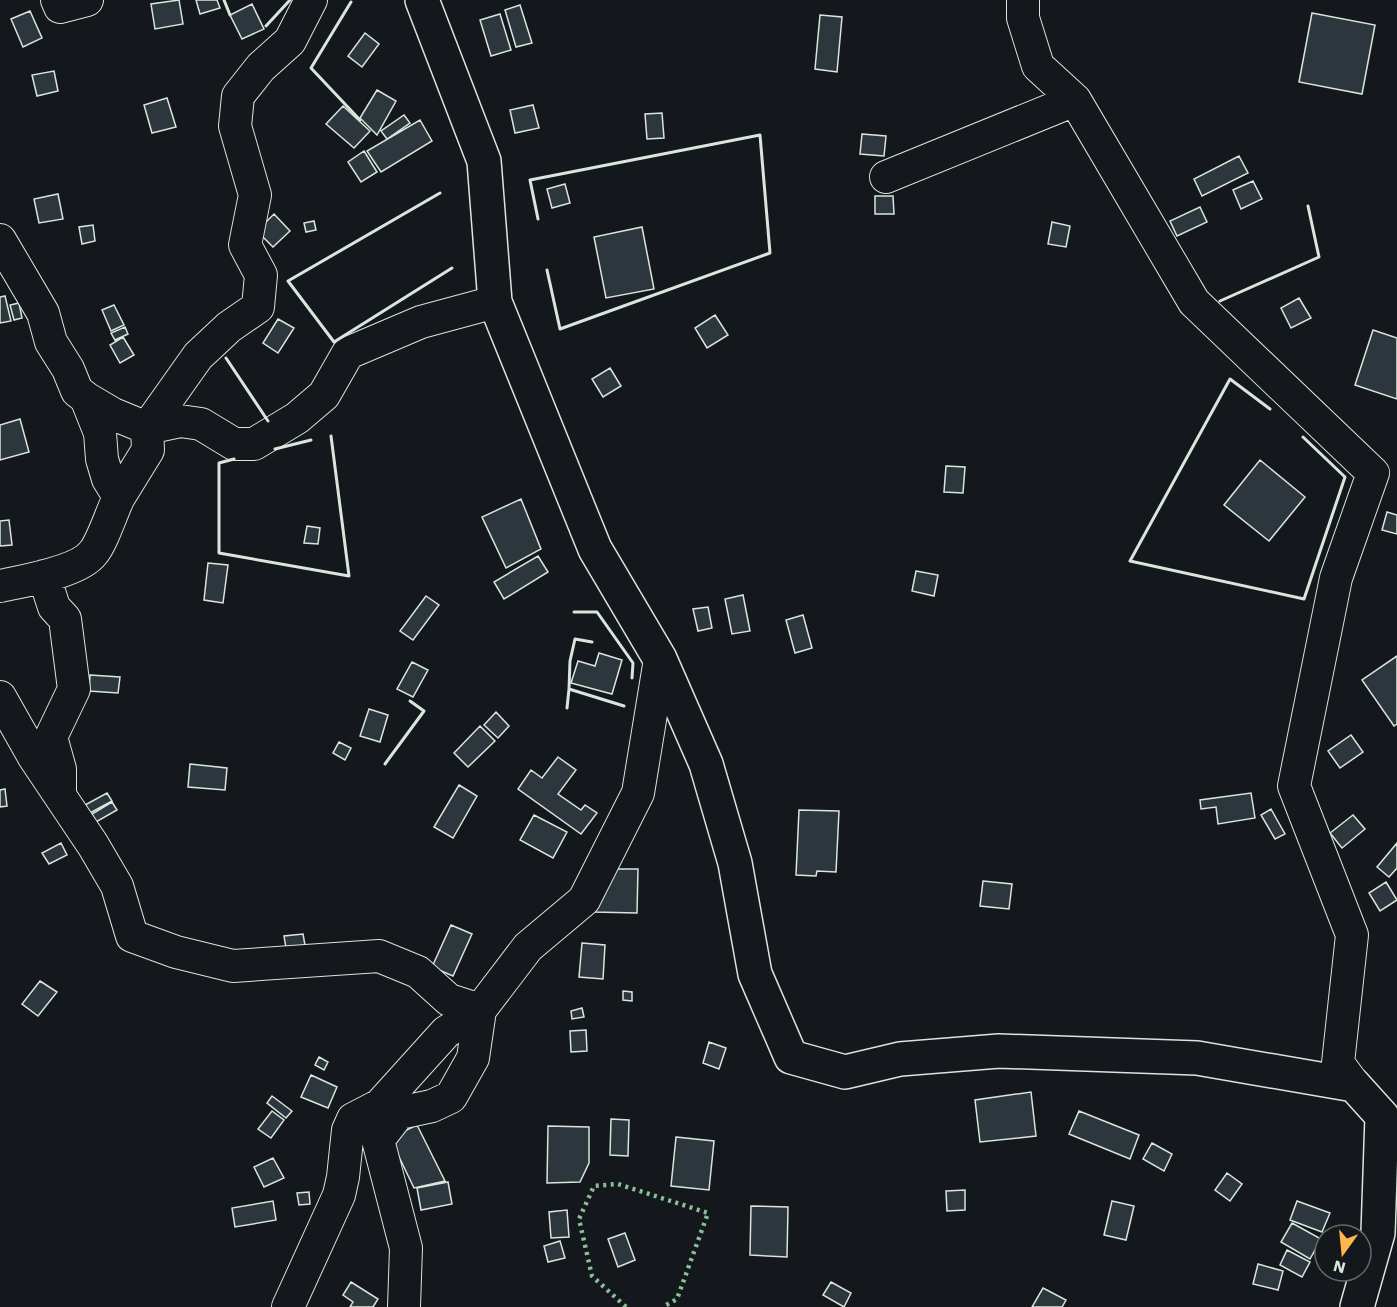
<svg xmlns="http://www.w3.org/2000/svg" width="1397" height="1307" viewBox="0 0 1397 1307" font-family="'Work Sans',sans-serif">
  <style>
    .building { fill: #2c363c; stroke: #d8e6dc; stroke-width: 1.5 }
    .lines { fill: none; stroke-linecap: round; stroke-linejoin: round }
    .street-casing { stroke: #d8e6dc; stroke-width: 34 }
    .secondary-casing { stroke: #d8e6dc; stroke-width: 36 }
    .street { stroke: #14181c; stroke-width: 32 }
    .secondary { stroke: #14181c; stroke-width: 33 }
    .hedge { stroke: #8ac095; stroke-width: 4.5; stroke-dasharray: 3 4.5; stroke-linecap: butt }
    .wall { stroke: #d8e6dc; stroke-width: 3 }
  </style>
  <rect width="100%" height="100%" fill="#14181c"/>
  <path class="building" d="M 179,0 L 183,24 L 155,29 L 151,4 Z
    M 196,0 L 217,0 L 220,8 L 200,14 Z
    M 252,4 L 264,29 L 242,39 L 230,15 Z
    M 520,5 L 532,43 L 516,47 L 505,10 Z
    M 30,11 L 42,38 L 23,47 L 11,19 Z
    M 1312,13 L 1375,25 L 1362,94 L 1299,82 Z
    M 500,14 L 511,50 L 491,56 L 480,20 Z
    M 820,15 L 842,17 L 837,72 L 815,69 Z
    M 365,33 L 379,44 L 362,67 L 348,56 Z
    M 54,71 L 58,91 L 37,96 L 32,75 Z
    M 377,90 L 396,101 L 377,135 L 360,118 Z
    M 167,98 L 176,127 L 152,133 L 144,105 Z
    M 533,105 L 539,128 L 515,133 L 510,110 Z
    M 343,106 L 370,131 L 354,148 L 326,124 Z
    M 662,113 L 664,138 L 647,139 L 645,114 Z
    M 404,115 L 410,123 L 387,139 L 381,131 Z
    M 420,120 L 432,141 L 381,172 L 367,151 Z
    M 862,134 L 886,136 L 884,156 L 860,154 Z
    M 364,151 L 377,172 L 361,182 L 348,162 Z
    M 1239,156 L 1248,173 L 1202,196 L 1194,179 Z
    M 1253,181 L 1262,199 L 1241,209 L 1233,190 Z
    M 565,184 L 570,203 L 552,208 L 547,189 Z
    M 58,194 L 63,219 L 39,223 L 34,199 Z
    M 875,196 L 893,196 L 894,214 L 875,214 Z
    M 1200,207 L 1207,222 L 1177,236 L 1170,221 Z
    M 274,214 L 290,231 L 273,247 L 257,231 Z
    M 314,221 L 316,230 L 306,232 L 304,223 Z
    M 1052,222 L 1070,226 L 1066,247 L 1048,244 Z
    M 93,225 L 95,241 L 82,244 L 79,227 Z
    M 642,227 L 654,289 L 606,298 L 594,237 Z
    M 5,296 L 11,321 L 0,323 L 0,297 Z
    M 1299,298 L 1311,318 L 1291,328 L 1281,308 Z
    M 19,303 L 22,318 L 14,320 L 10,305 Z
    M 114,305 L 124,325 L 111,331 L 102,310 Z
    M 715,315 L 728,335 L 707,348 L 695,328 Z
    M 278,319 L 294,328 L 278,353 L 263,343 Z
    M 125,327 L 128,334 L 115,340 L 111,333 Z
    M 1373,330 L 1397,338 L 1397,399 L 1355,385 Z
    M 123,337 L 134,355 L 120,363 L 110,345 Z
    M 610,368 L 621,386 L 603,397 L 592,379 Z
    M 20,419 L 29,452 L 0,460 L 0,425 Z
    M 1260,460 L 1305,497 L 1269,541 L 1224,505 Z
    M 946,466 L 965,467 L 963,493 L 944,492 Z
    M 521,499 L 541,549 L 506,568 L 482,517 Z
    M 1387,512 L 1397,515 L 1397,534 L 1382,530 Z
    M 9,520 L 12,545 L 0,546 L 0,521 Z
    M 307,526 L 320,528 L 318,544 L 304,543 Z
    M 538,556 L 548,572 L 504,599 L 494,582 Z
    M 208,563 L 228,565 L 223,603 L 204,600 Z
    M 916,571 L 938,575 L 934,596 L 912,591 Z
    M 743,595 L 750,631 L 732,634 L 725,599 Z
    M 426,596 L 439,605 L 413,640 L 400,631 Z
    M 708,607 L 712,628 L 698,631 L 693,609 Z
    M 803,615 L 812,648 L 795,653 L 786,620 Z
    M 599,653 L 622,660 L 612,694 L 571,683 L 578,661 L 595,666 Z
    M 1397,656 L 1397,724 L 1394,726 L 1362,680 Z
    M 412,662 L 428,670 L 413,697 L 397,689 Z
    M 90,675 L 120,677 L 118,693 L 89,691 Z
    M 369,709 L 388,715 L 380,742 L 360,736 Z
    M 496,712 L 509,726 L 498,738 L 484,725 Z
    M 480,726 L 495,741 L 468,767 L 454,753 Z
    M 1351,735 L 1363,752 L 1340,768 L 1328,751 Z
    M 339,742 L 351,748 L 345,760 L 333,753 Z
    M 558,757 L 576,770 L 558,794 L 581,810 L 585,805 L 597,813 L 581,834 L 518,789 L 531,770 L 542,778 Z
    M 190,764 L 227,768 L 225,790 L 188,787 Z
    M 459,785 L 477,796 L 453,838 L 434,827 Z
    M 5,789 L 7,806 L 0,807 L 0,790 Z
    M 107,793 L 112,801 L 90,813 L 85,805 Z
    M 1251,793 L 1255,818 L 1218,824 L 1216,807 L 1201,809 L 1200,800 Z
    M 112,802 L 117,810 L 96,822 L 92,814 Z
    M 1271,809 L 1285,834 L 1275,839 L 1261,815 Z
    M 799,810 L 839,811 L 836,872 L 817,871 L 816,876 L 796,875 Z
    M 534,815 L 567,832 L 553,858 L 520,840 Z
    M 1353,815 L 1365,829 L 1342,848 L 1330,833 Z
    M 61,843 L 67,855 L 49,864 L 42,853 Z
    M 1397,843 L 1397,868 L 1389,877 L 1377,867 Z
    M 606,869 L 638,869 L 637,913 L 594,912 Z
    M 983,881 L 1012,884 L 1009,909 L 980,906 Z
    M 1386,882 L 1397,900 L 1380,911 L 1369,893 Z
    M 451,925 L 472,934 L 453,976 L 432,967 Z
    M 303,934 L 306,951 L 287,954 L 284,936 Z
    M 582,943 L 605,945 L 603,979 L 579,977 Z
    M 40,981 L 57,992 L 38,1016 L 22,1004 Z
    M 623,991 L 632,992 L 632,1001 L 623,1000 Z
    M 582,1008 L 584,1017 L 572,1019 L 571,1011 Z
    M 586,1030 L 587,1051 L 571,1052 L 570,1031 Z
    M 709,1042 L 726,1048 L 719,1069 L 703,1063 Z
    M 319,1057 L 328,1062 L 324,1070 L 315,1065 Z
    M 311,1075 L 337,1087 L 328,1108 L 301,1097 Z
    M 1031,1092 L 1036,1136 L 980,1142 L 975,1100 Z
    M 272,1096 L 292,1111 L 286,1118 L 267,1103 Z
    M 272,1111 L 284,1120 L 271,1138 L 258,1129 Z
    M 1079,1111 L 1139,1135 L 1130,1159 L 1069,1134 Z
    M 611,1119 L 629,1120 L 628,1156 L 610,1155 Z
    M 417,1125 L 445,1181 L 414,1188 L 390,1138 Z
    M 548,1126 L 589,1127 L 589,1163 L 580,1182 L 547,1183 Z
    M 676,1137 L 714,1141 L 709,1190 L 671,1186 Z
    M 1152,1143 L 1172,1154 L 1164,1171 L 1143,1159 Z
    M 273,1158 L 284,1178 L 264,1187 L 254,1167 Z
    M 1227,1173 L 1242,1184 L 1230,1201 L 1215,1190 Z
    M 448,1182 L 452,1204 L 421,1210 L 417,1188 Z
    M 965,1190 L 965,1210 L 947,1211 L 946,1191 Z
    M 309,1192 L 310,1204 L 299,1205 L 297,1193 Z
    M 273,1201 L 276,1220 L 235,1227 L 232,1208 Z
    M 1112,1201 L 1134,1206 L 1126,1240 L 1104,1235 Z
    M 1297,1201 L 1330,1213 L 1322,1232 L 1290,1220 Z
    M 751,1206 L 788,1207 L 787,1257 L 750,1255 Z
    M 567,1210 L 569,1237 L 551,1238 L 549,1212 Z
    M 1292,1223 L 1321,1239 L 1310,1259 L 1281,1242 Z
    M 625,1233 L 635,1260 L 618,1267 L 608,1239 Z
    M 560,1241 L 565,1258 L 548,1262 L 544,1246 Z
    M 1287,1250 L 1310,1262 L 1302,1277 L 1280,1265 Z
    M 1258,1264 L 1283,1271 L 1278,1290 L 1253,1284 Z
    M 351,1282 L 378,1299 L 373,1307 L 350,1307 L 353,1302 L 343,1295 Z
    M 831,1282 L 851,1293 L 844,1307 L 823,1295 Z
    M 1043,1288 L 1066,1300 L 1062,1307 L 1032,1307 Z"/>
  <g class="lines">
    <g class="street-casing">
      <path id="street" d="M 57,0 L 60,7 L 87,0
        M 1023,0 L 1023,18 L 1038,66 L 1075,100 L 1194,302 L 1373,473 L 1336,578 L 1294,786 L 1352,935 L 1338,1063 L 1354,1085
        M 886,177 L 1075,100
        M 0,240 L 43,313 L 51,342 L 68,369 L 77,391 L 86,398 L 100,433 L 102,459 L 108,479 L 119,497 C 112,511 102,543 93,553 C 79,572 23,581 0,586
        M 86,398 L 113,414 L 147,428 L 180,421 L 201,424 L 234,444 L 254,444 L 297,418 L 324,395 L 348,353 L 421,322 L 495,302
        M 119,497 L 148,450 L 147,428 L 198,356 L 229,327 L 258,307 L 261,275 L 245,245 L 255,195 L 235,126 L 238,96 L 261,67 L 290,41 L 311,0
        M 44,576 L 54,607 L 65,619 L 74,689 L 51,737 L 60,769 L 60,791
        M 0,697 L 34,757 L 93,845 L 117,886 L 132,936 L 176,952 L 233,966 L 379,956 L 418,972 L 449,1000 L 480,1010
        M 288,1307 L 339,1195 L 343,1177 L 348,1130 L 353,1119 L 380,1105 L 446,1032 L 480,1010
        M 404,1307 L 406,1248 L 378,1140 L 399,1113 L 432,1106 L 451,1097 L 473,1058 L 480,1010 L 528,947 L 584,900 L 638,793 L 660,659"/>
    </g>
    <g class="secondary-casing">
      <path id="secondary" d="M 422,0 L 484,161 L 495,302 L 595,549 L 660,659 L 706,764 L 735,863 L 755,974 L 791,1057 L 845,1072 L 900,1059 L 999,1051 L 1197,1058 L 1354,1085 L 1382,1116 L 1378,1233 L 1357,1307"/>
    </g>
    <use href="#street" class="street"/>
    <use href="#secondary" class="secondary"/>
    <path class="hedge" d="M 626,1307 L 592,1276 L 579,1219 L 594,1186 L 618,1184 L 708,1213 L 677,1299 L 663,1307"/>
    <path class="wall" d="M 224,0 L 230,15
      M 351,2 L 311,68 L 360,120
      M 266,26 L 290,0
      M 440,193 L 288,281 L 334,342 L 452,268
      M 538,219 L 530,180 L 760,135 L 770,253 L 560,329 L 547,270
      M 1220,301 L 1319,257 L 1308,206
      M 226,358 L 268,421
      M 1270,409 L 1230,379 L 1130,561 L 1304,599 L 1345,477 L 1303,437
      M 275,449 L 311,440
      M 234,459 L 219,463 L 219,553 L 349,576 L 331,436
      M 574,612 L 597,612 L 633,663 L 632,678
      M 569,689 L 570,661 L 575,639 L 592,642
      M 567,708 L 569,689 L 624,706
      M 385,764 L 424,711 L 410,701"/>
  </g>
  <g transform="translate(1343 1253) rotate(195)"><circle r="28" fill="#14181c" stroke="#626a69" stroke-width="1.5"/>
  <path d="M0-4.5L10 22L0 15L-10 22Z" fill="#ffb74d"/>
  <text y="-9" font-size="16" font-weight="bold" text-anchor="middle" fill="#d8e6dc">N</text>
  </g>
</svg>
